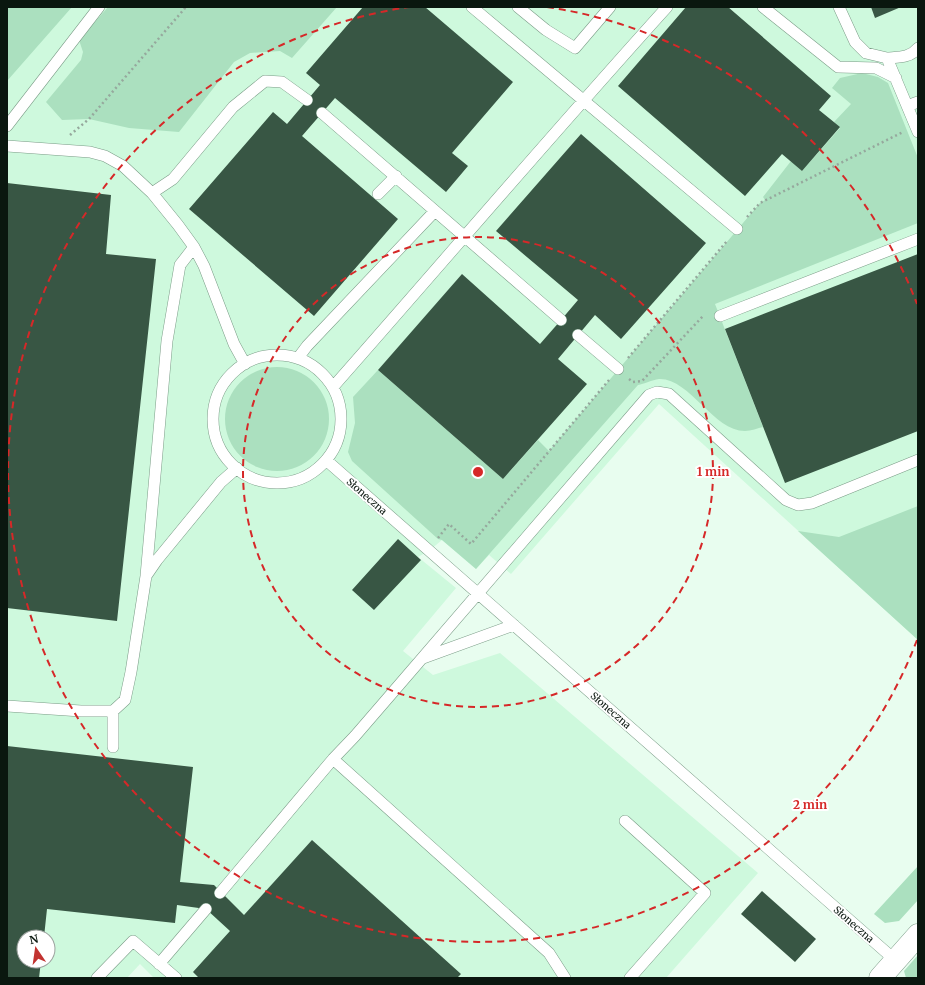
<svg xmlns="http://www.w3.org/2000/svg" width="925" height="985" viewBox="0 0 925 985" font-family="Merriweather,serif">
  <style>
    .built { fill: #cef9dd; fill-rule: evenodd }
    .green { fill: #abe0bf }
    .building { fill: #385644 }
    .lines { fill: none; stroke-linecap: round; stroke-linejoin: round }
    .service-casing { stroke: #7b9c87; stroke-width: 12 }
    .tertiary-casing { stroke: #7b9c87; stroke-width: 23 }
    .path { stroke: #96a89d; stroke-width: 2.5; stroke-dasharray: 2 3; stroke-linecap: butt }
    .service { stroke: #fff; stroke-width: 11 }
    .tertiary { stroke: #fff; stroke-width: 22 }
    .ring { fill: none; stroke: #d62828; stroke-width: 2; stroke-dasharray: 7 5 }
    .labels { text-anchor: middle; stroke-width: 4; stroke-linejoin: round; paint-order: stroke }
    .street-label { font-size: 10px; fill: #0a170f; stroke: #fff }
    .centre { fill: #d62828; stroke: #fff; stroke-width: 2 }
    .ring-label { font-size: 12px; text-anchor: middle; font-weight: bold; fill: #d62828; stroke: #fff; stroke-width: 4; stroke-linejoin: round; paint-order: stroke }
  </style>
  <rect width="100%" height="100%" fill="#e8fdef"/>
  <path class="built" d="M 7,7 L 918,7 L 918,640 L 659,404 L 511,574 L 489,555 L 476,569 L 442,540 L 430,550 L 418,557 L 456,588 L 403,651 L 433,675 L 500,653 L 758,873 L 666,978 L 154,978 L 140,964 L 127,978 L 7,978 ZM 24,937 L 48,937 L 48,961 L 24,961 Z"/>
  <path class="green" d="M 7,7 L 72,7 L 7,81 Z
    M 108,7 L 337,7 L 292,58 L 280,51 L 250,53 L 234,62 L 179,132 L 129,128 L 89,119 L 62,120 L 46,102 L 81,60 L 83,52 L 79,40 Z
    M 862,73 L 878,77 L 888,83 L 918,158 L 918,223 L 715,304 L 763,427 C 758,428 751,431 745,431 C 713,431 690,378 659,379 C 652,380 644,384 638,385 L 476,569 L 442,540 L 438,539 L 352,461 L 348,452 L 355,423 L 353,397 L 378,370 L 503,479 L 538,440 L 549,451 L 760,203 L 765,200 L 763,197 L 791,161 L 802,171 L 840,128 L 834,122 L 851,104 L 832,88 L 840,78 Z
    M225 419a52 52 0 1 1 104 0a52 52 0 1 1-104 0Z
    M 918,506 L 918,640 L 798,531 L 839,537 Z
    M 918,866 L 918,900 L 899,921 L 885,923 L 874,914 Z
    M 918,955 L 918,978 L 906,978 L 904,971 Z"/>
  <path class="building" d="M 363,7 L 425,7 L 513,82 L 452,153 L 468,166 L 446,192 L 335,98 L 302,136 L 398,219 L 314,316 L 189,209 L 273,112 L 287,124 L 320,85 L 306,73 Z
    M 686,7 L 728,7 L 831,96 L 819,110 L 840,127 L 802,171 L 782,154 L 745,196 L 618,86 Z
    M 871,7 L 901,7 L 875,18 Z
    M 581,134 L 706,243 L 621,339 L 595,315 L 558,359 L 587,384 L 503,479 L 378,370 L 462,274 L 540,344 L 561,320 L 578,300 L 496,231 Z
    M 7,183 L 111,195 L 106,254 L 156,259 L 117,621 L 7,608 Z
    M 918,254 L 918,431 L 785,483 L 725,329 Z
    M 398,539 L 421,560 L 374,610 L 352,590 Z
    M 7,746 L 193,767 L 180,882 L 214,885 L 244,915 L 312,840 L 461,974 L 457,978 L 199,978 L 193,972 L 230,931 L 206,909 L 177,905 L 175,923 L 47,909 L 44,937 L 24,937 L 24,961 L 41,961 L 39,978 L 7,978 Z
    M 762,891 L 816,939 L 795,962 L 741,914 Z"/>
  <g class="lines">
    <g class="service-casing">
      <path id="service" d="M 472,7 L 737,229
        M 518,7 L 546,30 L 575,48 L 610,7
        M 763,7 L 838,67 L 876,68 L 896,78
        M 839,7 L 855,42 L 866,53 L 887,58 L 918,132
        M 887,58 C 899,57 910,58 918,48
        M 907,106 L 918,102
        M 322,113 L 561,320
        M 7,126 L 99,7
        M 7,146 L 90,152 L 105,156 L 123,166 L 152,193 L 178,225 L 194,247 L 204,266 L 234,344 L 245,364
        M 152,193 L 173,179 L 233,107 L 265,81 L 282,82 L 307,100
        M 378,194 L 396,176
        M 720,316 L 918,239
        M 578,335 L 618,369
        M213 419a64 64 0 1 1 128 0a64 64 0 1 1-128 0Z
        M 298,358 L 307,346 L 435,211
        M 333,387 C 444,261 554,132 667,7
        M 326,460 L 895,960
        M 146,576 L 167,341 L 180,265 L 194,247
        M 423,658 L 514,625
        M 7,706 L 81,711 L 113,711 L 125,700 L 131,672 L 146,576 L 157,560 L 221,482 L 237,468
        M 113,747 L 113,711
        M 333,759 L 549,953 L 565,978
        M 625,821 L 705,893 L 630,978
        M 220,893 L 333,759 L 355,736 L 393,692 L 649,395 L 657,392 L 669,394 L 786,500 L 798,505 L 812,503 L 918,460
        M 159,964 L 206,909
        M 97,978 L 133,941 L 176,978"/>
    </g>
    <g class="tertiary-casing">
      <path id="tertiary" d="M 880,978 L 918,935"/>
    </g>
    <path class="path" d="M 70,135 L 89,119 L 186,7
      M 747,217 L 760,203 L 903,132
      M 628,358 L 727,241
      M 629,379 L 633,382 L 642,381 L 704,315
      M 438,538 L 449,524 L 471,544 L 609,380"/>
    <use href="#service" class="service"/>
    <use href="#tertiary" class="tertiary"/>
  </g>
  <g class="ring">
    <circle cx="478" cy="472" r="235"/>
    <path d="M917 640A470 470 0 1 1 409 7M547 7A470 470 0 0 1 917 304"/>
  </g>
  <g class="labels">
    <g class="street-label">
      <text transform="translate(367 496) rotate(41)" y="4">Słoneczna</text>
      <text transform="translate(611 710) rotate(41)" y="4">Słoneczna</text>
      <text transform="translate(854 924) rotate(41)" y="4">Słoneczna</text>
    </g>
  </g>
  <circle cx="478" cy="472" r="6" class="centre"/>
  <g class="ring-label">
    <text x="713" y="476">1 min</text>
    <text x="810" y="809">2 min</text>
  </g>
  <rect width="925" height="985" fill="none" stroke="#0a170f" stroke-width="16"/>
  <g transform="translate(36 949) rotate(347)"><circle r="19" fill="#ffffff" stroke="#9da29f"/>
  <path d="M0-3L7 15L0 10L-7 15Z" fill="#c23330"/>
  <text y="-6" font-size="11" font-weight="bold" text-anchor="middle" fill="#0a170f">N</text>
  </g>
</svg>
